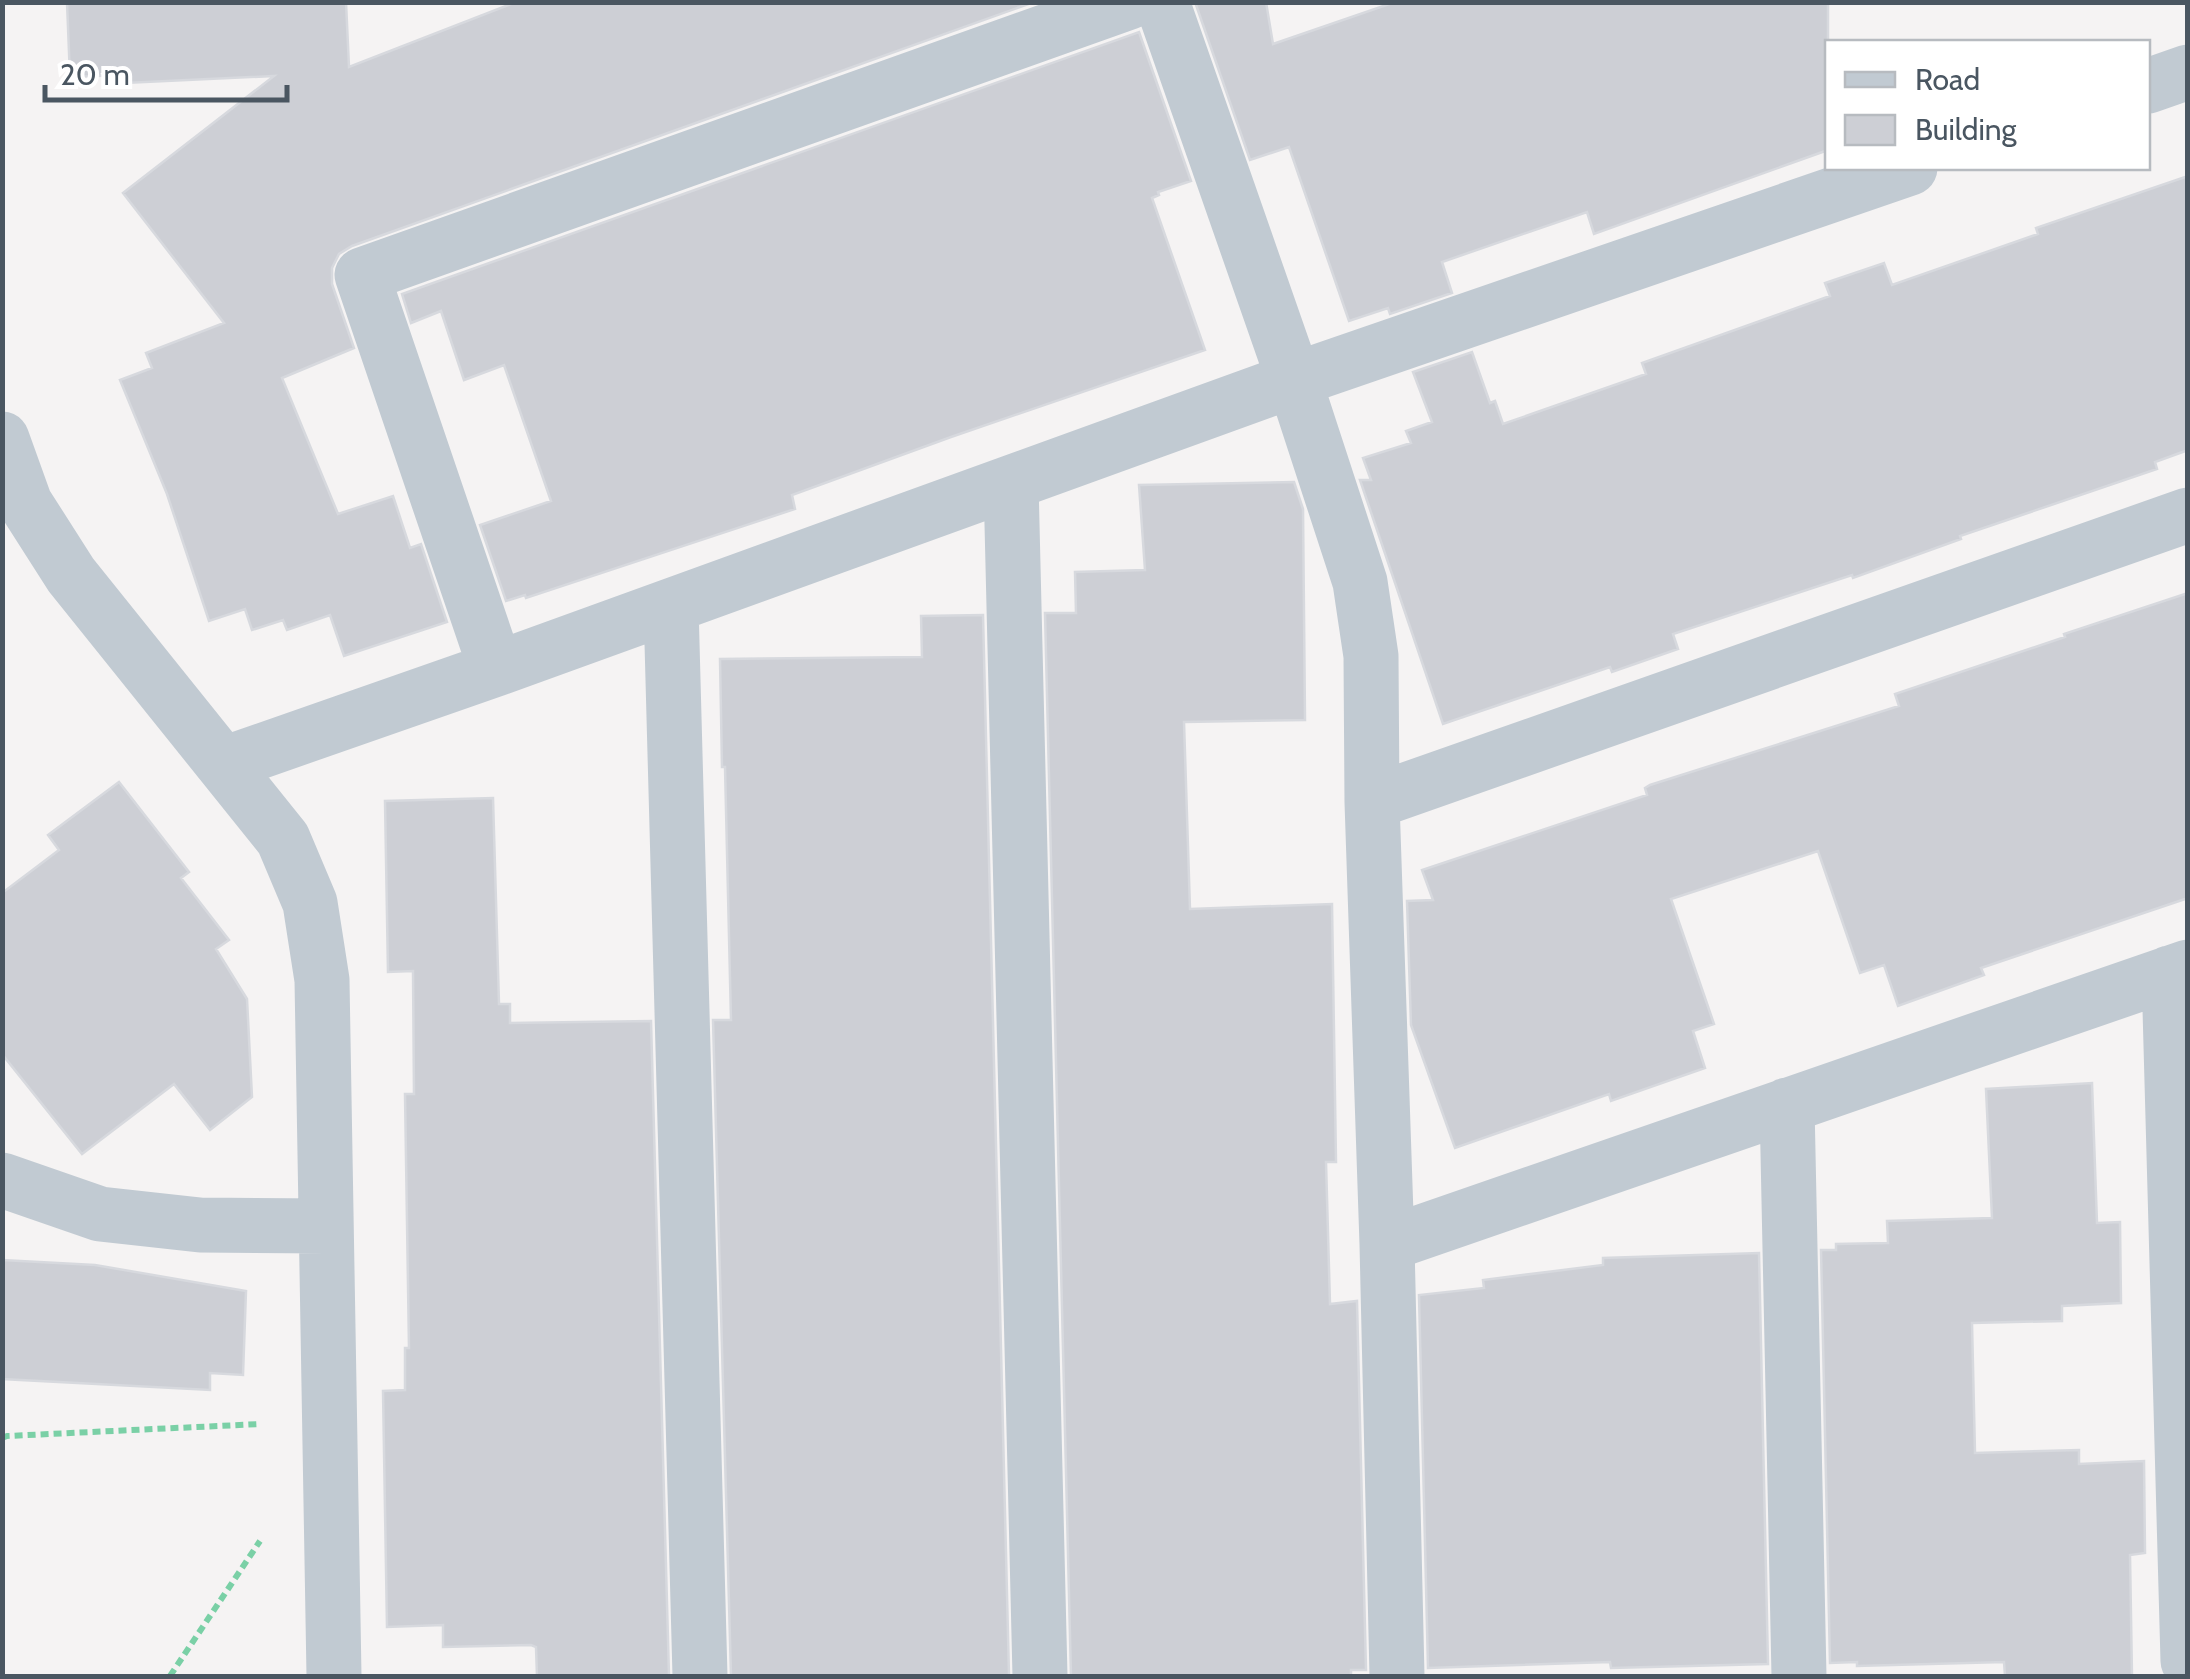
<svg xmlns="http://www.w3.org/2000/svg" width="2190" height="1679" viewBox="0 0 2190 1679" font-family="Cabin,sans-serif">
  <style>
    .building { fill: #cdcfd5; stroke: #d7d9de; stroke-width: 2.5 }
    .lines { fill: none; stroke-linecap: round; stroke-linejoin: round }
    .path { stroke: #7ad0a6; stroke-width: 6; stroke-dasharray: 8 5; stroke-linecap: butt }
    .minor { stroke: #c1cad2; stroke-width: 55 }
  </style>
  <rect width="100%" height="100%" fill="#f5f3f3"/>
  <path class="building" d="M 67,2 L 346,2 L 349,67 L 516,2 L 1034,2 L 352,246 L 339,254 L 332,268 L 332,284 L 354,348 L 282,378 L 338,514 L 393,496 L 410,548 L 421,544 L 447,622 L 344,656 L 330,615 L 287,630 L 283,620 L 252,630 L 245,609 L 209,621 L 167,494 L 120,380 L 152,368 L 146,353 L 224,323 L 123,193 L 274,76 L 125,83 L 124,75 L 70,77 Z
    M 1195,2 L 1266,2 L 1273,44 L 1395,2 L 1828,2 L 1828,150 L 1594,234 L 1587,212 L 1442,262 L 1452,293 L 1390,314 L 1388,308 L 1349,321 L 1289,147 L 1250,160 Z
    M 1139,32 L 1191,181 L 1158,192 L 1159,195 L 1152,198 L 1205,350 L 951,437 L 792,495 L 795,509 L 526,598 L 525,595 L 506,601 L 480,525 L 551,501 L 504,365 L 464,380 L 441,311 L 411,323 L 402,294 Z
    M 2188,176 L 2188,450 L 2155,462 L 2157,469 L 1960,536 L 1961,539 L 1853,578 L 1852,575 L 1673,634 L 1678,649 L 1612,672 L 1610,667 L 1443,724 L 1360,480 L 1371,480 L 1363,458 L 1411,443 L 1406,431 L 1432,422 L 1413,372 L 1472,352 L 1490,403 L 1495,401 L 1503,424 L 1646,374 L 1642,363 L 1830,296 L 1825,283 L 1884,263 L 1892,285 L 2038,234 L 2036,228 Z
    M 1294,482 L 1303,509 L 1305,720 L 1184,722 L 1190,909 L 1332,904 L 1336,1162 L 1326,1162 L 1330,1304 L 1357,1301 L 1366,1670 L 1351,1670 L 1351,1676 L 1071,1676 L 1045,613 L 1076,613 L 1075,572 L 1145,570 L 1139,485 Z
    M 2188,593 L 2188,898 L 1981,968 L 1984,975 L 1898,1006 L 1884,965 L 1860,973 L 1818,851 L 1671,899 L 1714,1024 L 1693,1031 L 1705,1068 L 1611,1101 L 1609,1094 L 1455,1148 L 1411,1025 L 1407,901 L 1433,900 L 1422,870 L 1647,795 L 1645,788 L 1650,785 L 1899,706 L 1895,694 L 2065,637 L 2064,634 Z
    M 983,615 L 1009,1676 L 731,1676 L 713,1020 L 731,1020 L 725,767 L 722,767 L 720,659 L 922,657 L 921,616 Z
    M 119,782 L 189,872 L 181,878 L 229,940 L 216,949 L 247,999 L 252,1097 L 210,1130 L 174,1084 L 82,1154 L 2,1054 L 2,893 L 59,850 L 48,835 Z
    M 493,798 L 499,1004 L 510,1004 L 510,1023 L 651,1021 L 669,1676 L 537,1676 L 536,1647 L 531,1645 L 443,1647 L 443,1625 L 387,1627 L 383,1391 L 405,1390 L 405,1348 L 409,1348 L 405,1094 L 414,1094 L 413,971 L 388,972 L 385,801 Z
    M 2092,1083 L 2097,1223 L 2120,1222 L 2121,1303 L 2062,1306 L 2062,1321 L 1972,1323 L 1975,1453 L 2079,1450 L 2079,1464 L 2144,1461 L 2145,1553 L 2130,1555 L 2132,1676 L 2005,1676 L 2004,1662 L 1857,1666 L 1857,1662 L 1830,1663 L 1821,1250 L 1836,1250 L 1836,1244 L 1888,1243 L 1887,1221 L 1992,1218 L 1986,1089 Z
    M 1759,1253 L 1768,1664 L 1611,1668 L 1610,1662 L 1428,1668 L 1419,1295 L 1484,1288 L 1483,1280 L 1603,1265 L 1603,1258 Z
    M 2,1260 L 95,1265 L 246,1291 L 243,1375 L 210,1373 L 210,1390 L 2,1379 Z"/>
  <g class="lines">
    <path class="path" d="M 2,1438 L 7,1436 L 260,1424
      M 170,1676 L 260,1541"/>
    <path class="minor" d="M 2148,86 L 2188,72
      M 2,439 L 25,503 L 71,575 L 283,839 L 310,903 L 322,980 L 334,1676
      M 1011,483 L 1040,1676
      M 671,606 L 700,1676
      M 496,669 L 362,275 L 1129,2
      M 224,764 L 496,669 L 1294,380 L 1162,2
      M 1372,802 L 2188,515
      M 2169,973 L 2188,1661
      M 1787,1105 L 1799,1676
      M 2,1180 L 100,1214 L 200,1225 L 326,1226
      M 1387,1244 L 2188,967
      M 1397,1676 L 1387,1244 L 1372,802 L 1371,656 L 1360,582 L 1294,380 L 1910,168"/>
  </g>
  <rect width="2190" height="1679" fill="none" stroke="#4a5661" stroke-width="10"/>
  <rect x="1825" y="40" width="325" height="130" fill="#ffffff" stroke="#b7bbc0" stroke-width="2.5"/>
  <rect x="1845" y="72" width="50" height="15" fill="#c1cad2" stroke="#b7bbc0" stroke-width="2.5"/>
  <text x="1915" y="90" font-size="30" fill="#4a5661">Road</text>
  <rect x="1845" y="115" width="50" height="30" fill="#cdcfd5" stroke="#b7bbc0" stroke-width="2.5"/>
  <text x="1915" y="140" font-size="30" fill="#4a5661">Building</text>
  <path d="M45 85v15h242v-15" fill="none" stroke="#4a5661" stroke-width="5"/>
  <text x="60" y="85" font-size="30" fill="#4a5661" stroke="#ffffff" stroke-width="8" paint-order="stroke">20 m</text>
</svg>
